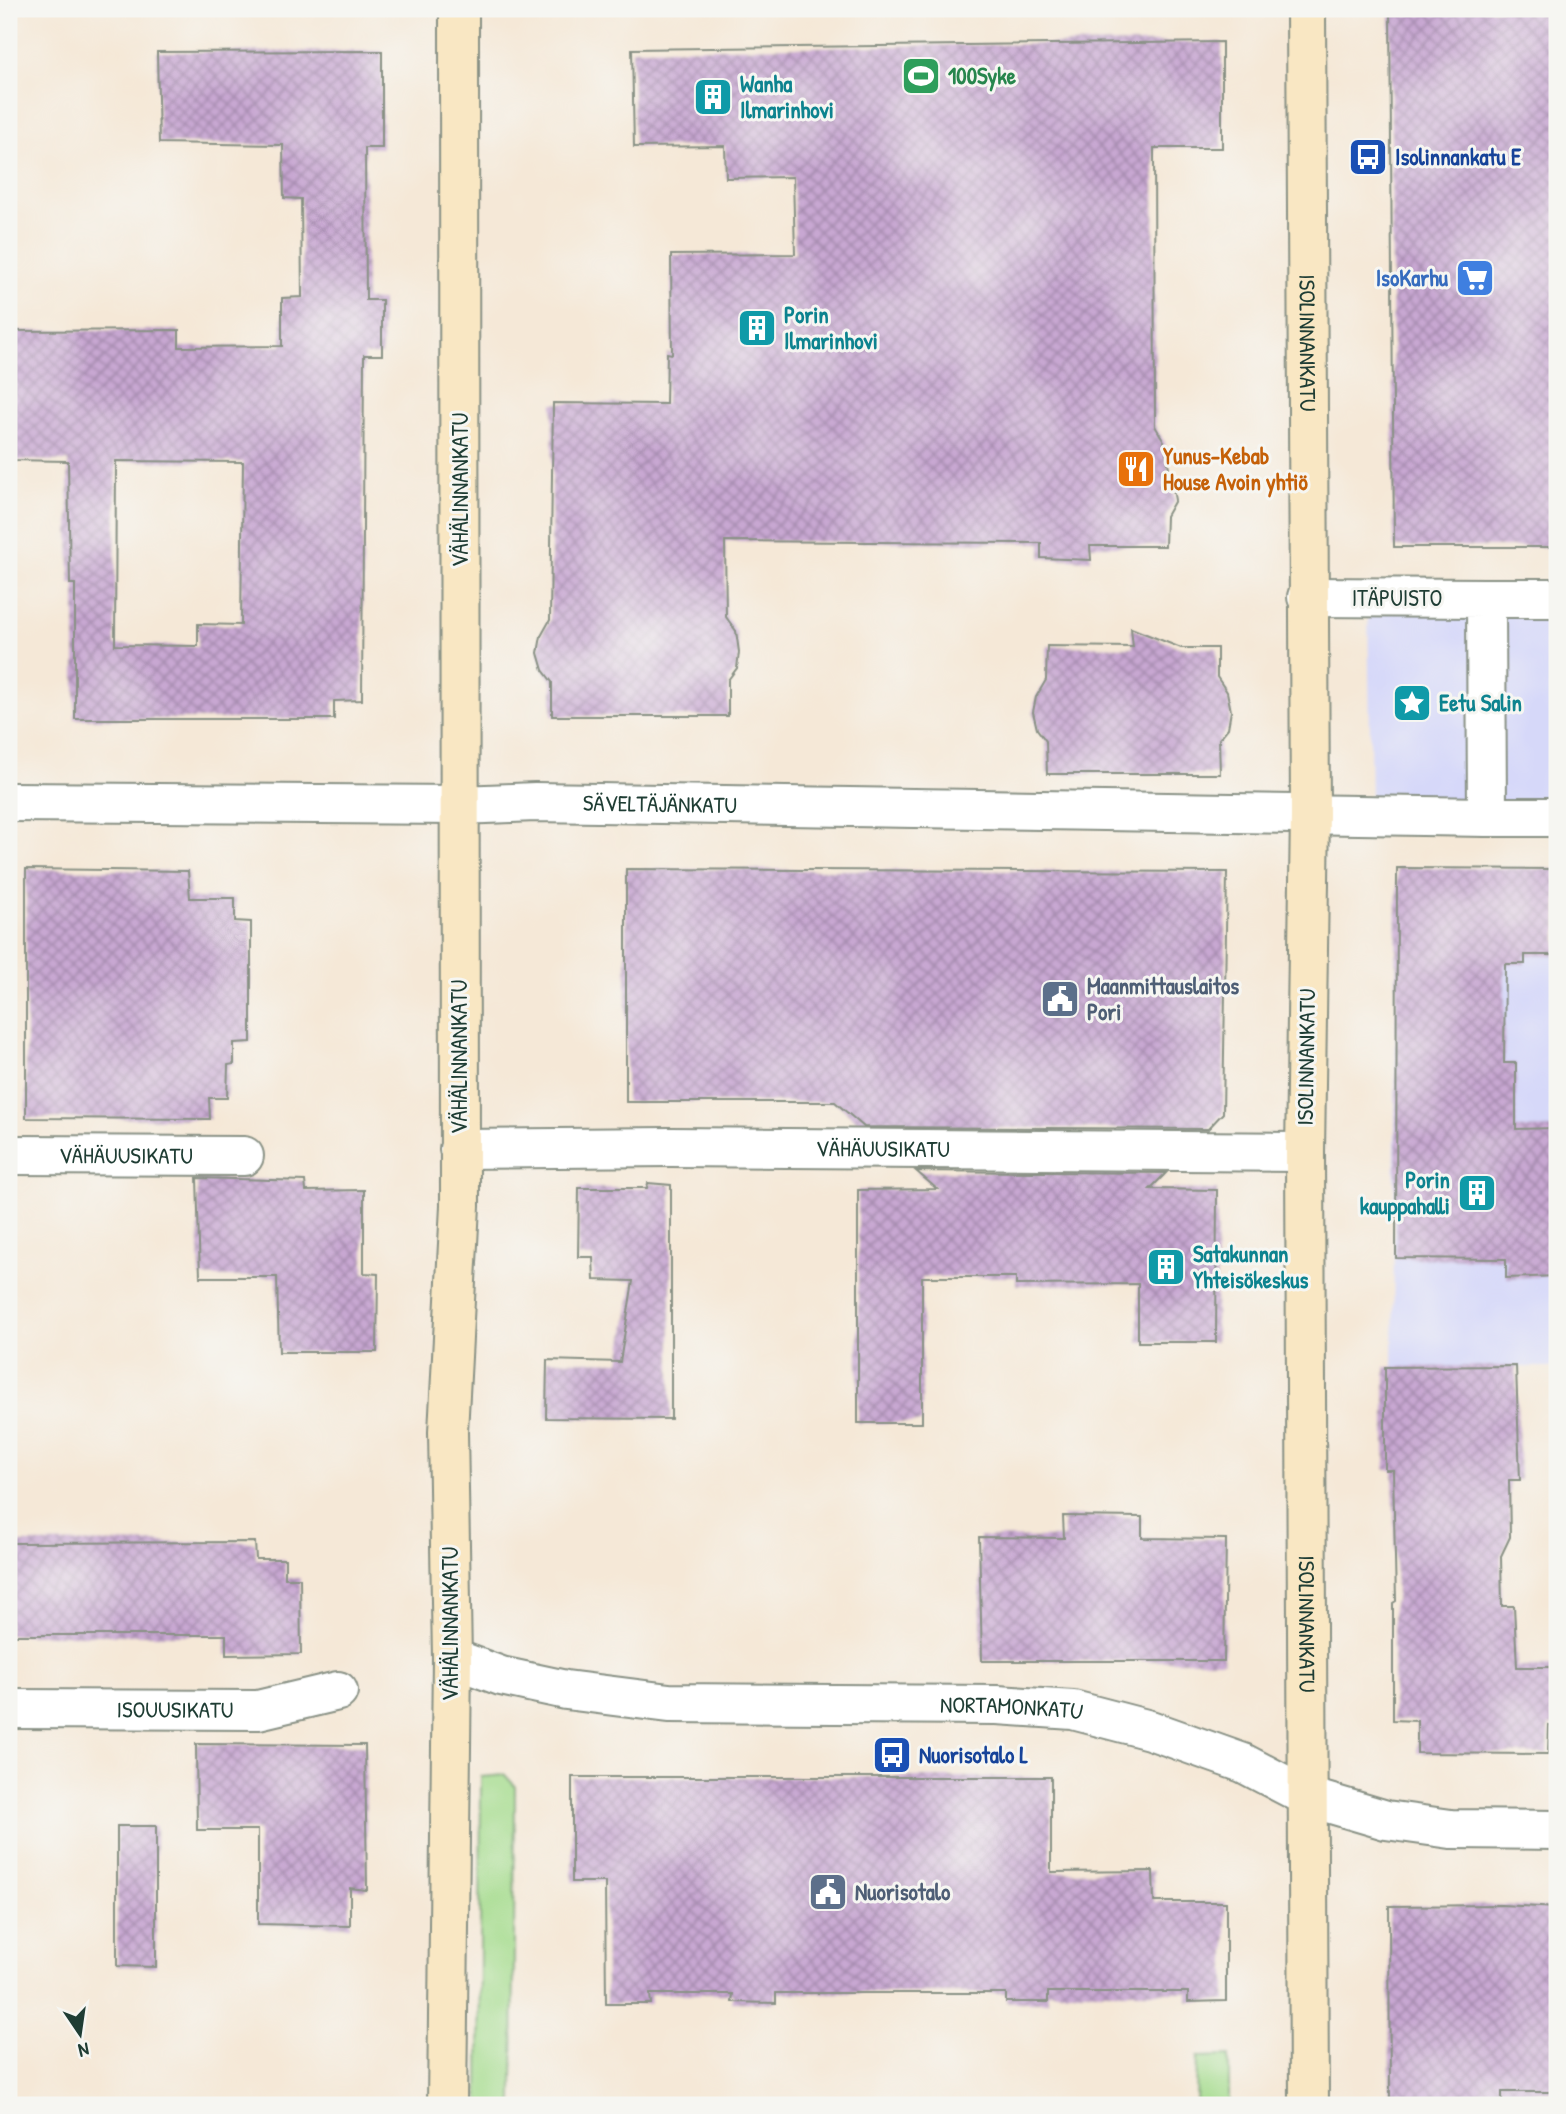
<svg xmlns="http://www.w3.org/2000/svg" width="1566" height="2114" viewBox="0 0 1566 2114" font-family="'Patrick Hand',sans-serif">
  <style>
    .built { fill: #d6d8f9 }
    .green { fill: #a4db8c; stroke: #628c60; stroke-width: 2 }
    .building { fill: url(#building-cross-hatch); fill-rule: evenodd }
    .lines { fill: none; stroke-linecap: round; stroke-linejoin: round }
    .street-casing { stroke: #8a9286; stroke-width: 42 }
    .secondary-casing { stroke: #8a9286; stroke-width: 42 }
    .street { stroke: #fff; stroke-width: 38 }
    .secondary { stroke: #f9e7c3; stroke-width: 38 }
    .labels { text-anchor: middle; stroke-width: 6; stroke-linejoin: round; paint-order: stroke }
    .leisure-label { font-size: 23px; font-weight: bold; fill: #27864d; stroke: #f6f6f2; text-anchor: start }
    .culture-label { font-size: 23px; font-weight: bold; fill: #0d838f; stroke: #f6f6f2; text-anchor: start }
    .transit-label { font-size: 23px; font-weight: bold; fill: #164399; stroke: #f6f6f2; text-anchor: start }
    .shop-label { font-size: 23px; font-weight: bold; fill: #366cbe; stroke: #f6f6f2; text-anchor: end }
    .street-label { font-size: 23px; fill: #1f3d34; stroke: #f6f6f2 }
    .food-label { font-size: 23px; font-weight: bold; fill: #c56008; stroke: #f6f6f2; text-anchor: start }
    .service-label { font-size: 23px; font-weight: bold; fill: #4e5e75; stroke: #f6f6f2; text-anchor: start }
  </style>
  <defs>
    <pattern id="building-cross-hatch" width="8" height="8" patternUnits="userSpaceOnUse" patternTransform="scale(1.75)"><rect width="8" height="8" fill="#c8a7d2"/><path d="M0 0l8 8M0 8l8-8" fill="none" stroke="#a289ab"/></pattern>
  </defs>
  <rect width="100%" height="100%" fill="#f6f6f2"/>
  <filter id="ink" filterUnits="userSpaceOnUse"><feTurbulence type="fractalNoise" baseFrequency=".0143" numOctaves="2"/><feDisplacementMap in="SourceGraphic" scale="14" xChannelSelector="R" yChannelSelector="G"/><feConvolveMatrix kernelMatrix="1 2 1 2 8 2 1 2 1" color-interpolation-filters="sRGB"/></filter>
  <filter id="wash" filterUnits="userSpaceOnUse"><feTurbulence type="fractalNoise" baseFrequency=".00686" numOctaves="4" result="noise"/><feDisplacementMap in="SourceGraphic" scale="28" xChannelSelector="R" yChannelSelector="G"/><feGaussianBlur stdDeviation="1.57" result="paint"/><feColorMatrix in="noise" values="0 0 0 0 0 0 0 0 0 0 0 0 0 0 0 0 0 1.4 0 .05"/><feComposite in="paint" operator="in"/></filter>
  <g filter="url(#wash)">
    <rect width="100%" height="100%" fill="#f5e8d7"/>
    <path class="built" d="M 1557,598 L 1557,817 L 1371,801 L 1368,606 Z
      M 1397,868 L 1557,869 L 1557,1367 L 1393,1367 Z"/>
    <path class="green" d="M 505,1775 L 515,1786 L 513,2105 L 479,2105 L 481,1777 Z
      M 1229,2056 L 1229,2105 L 1196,2105 L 1197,2057 Z"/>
    <g id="blocks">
      <path class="building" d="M 1390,9 L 1557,9 L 1557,547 L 1394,547 Z
        M 1222,42 L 1222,148 L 1154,148 L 1155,426 L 1164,441 L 1175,500 L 1166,516 L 1165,546 L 1090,546 L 1091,560 L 1041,558 L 1041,543 L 725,541 L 726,617 L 736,631 L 739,652 L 737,668 L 728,680 L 728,716 L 552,716 L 552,682 L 543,670 L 538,653 L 541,636 L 550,620 L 553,403 L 666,404 L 667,353 L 672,354 L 671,255 L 795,254 L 793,177 L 726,178 L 725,146 L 634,147 L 632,49 Z
        M 382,51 L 382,148 L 365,148 L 366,300 L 382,300 L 382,355 L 364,355 L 362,700 L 334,701 L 334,719 L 75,719 L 75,584 L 70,584 L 68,461 L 9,460 L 9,331 L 179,330 L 179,347 L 282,346 L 282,298 L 302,297 L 301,199 L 284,198 L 283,145 L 159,143 L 157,52 ZM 116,461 L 243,462 L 241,625 L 198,624 L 198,646 L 115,645 Z
        M 1131,628 L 1181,648 L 1217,648 L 1217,677 L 1227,692 L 1231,711 L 1228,728 L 1219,739 L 1220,774 L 1047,774 L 1046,741 L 1037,729 L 1033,712 L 1036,697 L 1046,680 L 1047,646 L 1133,647 Z
        M 1397,868 L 1557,869 L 1557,955 L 1525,955 L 1525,964 L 1505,964 L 1504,1063 L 1516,1063 L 1516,1129 L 1557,1128 L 1557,1276 L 1506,1278 L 1506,1259 L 1396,1258 Z
        M 26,869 L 188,871 L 190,898 L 235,898 L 235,921 L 251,922 L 251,1042 L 234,1043 L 234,1064 L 228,1065 L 227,1098 L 209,1098 L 210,1119 L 26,1118 Z
        M 626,869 L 1227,872 L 1223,1113 L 1208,1129 L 864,1127 L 835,1102 L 626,1102 Z
        M 916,1171 L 1166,1173 L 1150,1189 L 1217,1190 L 1216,1342 L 1138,1342 L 1138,1284 L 1016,1285 L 1016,1277 L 922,1277 L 922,1423 L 858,1423 L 858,1190 L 937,1189 Z
        M 197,1178 L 305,1181 L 306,1191 L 364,1190 L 364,1273 L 378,1274 L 377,1352 L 279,1352 L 277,1277 L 200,1277 Z
        M 648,1183 L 671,1185 L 671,1419 L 546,1418 L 547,1360 L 620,1362 L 633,1281 L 594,1280 L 593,1257 L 578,1257 L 579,1188 L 647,1188 Z
        M 1516,1366 L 1520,1480 L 1509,1480 L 1510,1537 L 1501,1556 L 1502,1606 L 1514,1606 L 1517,1667 L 1556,1667 L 1556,1726 L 1549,1725 L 1548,1754 L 1417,1753 L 1417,1721 L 1393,1720 L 1393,1603 L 1396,1601 L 1393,1470 L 1385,1470 L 1385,1367 Z
        M 1063,1516 L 1142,1517 L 1142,1538 L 1226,1539 L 1224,1661 L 982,1661 L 979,1537 L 1064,1538 Z
        M 255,1542 L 256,1559 L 285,1559 L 285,1578 L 300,1578 L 301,1654 L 226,1655 L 226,1635 L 9,1635 L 9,1543 Z
        M 196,1744 L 365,1745 L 367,1890 L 350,1888 L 350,1926 L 258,1924 L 258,1830 L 197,1830 Z
        M 572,1777 L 1051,1777 L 1051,1872 L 1153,1871 L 1154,1902 L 1226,1902 L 1226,2001 L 1188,2002 L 1188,1992 L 1048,1992 L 1048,2002 L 1006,2002 L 1006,1993 L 776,1993 L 776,2003 L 732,2002 L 733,1994 L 650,1994 L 651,2004 L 606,2004 L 605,1882 L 572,1882 Z
        M 117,1826 L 156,1826 L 156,1967 L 117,1966 Z
        M 1501,1905 L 1557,1908 L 1557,2092 L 1502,2092 L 1502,2105 L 1390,2105 L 1389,1906 Z"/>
    </g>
  </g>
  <g filter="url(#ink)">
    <use href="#blocks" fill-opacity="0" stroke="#8a9286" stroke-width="2"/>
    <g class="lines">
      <g class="street-casing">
        <g id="street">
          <path d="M 1486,598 L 1557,598"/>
          <path id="s1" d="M 9,802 L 460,805 L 535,802 L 1487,817 L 1486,598 L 1307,597"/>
          <path d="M 1487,817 L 1557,817"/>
          <path id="s2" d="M 459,1149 L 670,1147 L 1305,1152"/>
          <path id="s3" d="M 9,1155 L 244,1156"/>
          <path id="s4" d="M 452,1658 L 501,1676 L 566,1690 L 669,1703 L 997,1705 L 1073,1710 L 1150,1730 L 1243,1763 L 1308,1797 L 1386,1820 L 1451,1829 L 1557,1830"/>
          <path id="s5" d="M 9,1709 L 258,1710 L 338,1691"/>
        </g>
      </g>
      <g class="secondary-casing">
        <g id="secondary">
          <path id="s6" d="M 1306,9 L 1310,814 L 1305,1152 L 1309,2105"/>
          <path d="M 447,2105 L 452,1658 L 448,1432 L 460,1206 L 459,9"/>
        </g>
      </g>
      <use href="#street" class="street"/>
      <use href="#secondary" class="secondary"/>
    </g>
  </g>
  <defs>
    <g id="stadium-square" transform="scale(2.0125)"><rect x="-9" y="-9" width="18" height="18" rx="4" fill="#2e9e5b" stroke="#f6f6f2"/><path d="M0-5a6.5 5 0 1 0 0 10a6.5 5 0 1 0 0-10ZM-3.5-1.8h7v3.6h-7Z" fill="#fff"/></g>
    <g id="building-square" transform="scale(2.0125)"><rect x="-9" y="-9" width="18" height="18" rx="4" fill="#0f9aa8" stroke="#f6f6f2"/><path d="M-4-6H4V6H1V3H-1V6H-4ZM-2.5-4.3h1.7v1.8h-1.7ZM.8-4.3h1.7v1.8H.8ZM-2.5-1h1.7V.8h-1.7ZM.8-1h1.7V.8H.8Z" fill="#fff"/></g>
    <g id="bus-square" transform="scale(2.0125)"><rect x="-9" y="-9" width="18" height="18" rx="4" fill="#1a4fb4" stroke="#f6f6f2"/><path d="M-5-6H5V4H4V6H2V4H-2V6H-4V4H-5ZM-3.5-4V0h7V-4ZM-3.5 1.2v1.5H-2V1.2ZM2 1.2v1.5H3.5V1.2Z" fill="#fff"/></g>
    <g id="supermarket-square" transform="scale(2.0125)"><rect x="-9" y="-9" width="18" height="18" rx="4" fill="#3f7fe0" stroke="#f6f6f2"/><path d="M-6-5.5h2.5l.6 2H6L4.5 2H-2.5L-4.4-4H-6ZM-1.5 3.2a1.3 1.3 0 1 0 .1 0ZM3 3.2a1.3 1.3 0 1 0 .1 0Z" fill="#fff"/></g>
    <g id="restaurant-square" transform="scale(2.0125)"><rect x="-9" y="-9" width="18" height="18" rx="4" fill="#e8710a" stroke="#f6f6f2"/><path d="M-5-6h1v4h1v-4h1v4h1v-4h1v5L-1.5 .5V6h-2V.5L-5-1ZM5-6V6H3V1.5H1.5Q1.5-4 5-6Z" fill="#fff"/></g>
    <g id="sight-square" transform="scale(2.0125)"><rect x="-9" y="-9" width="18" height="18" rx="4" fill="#0f9aa8" stroke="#f6f6f2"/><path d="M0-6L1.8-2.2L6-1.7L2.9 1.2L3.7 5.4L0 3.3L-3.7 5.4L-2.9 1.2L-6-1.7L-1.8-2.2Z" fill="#fff"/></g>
    <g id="civic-square" transform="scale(2.0125)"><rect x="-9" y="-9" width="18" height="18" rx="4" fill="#5c6f8a" stroke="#f6f6f2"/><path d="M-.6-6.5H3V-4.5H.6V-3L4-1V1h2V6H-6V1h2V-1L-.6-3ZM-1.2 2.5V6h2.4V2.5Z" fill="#fff"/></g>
  </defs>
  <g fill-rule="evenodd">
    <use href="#stadium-square" x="921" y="76"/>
    <use href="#building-square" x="713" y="97"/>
    <use href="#bus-square" x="1368" y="157"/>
    <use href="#supermarket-square" x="1475" y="278"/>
    <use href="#building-square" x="757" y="328"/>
    <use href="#restaurant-square" x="1136" y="469"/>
    <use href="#sight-square" x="1412" y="703"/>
    <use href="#civic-square" x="1060" y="999"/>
    <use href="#building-square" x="1477" y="1193"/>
    <use href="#building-square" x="1166" y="1267"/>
    <use href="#bus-square" x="892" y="1755"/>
    <use href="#civic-square" x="828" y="1892"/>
  </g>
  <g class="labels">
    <g class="leisure-label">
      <text x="948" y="84">100Syke</text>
    </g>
    <g class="culture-label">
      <text x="740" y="92">Wanha<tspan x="740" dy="26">Ilmarinhovi</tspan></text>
      <text x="784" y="323">Porin<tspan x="784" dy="26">Ilmarinhovi</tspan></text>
      <text x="1439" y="711">Eetu Salin</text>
      <text x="1450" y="1188" text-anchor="end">Porin<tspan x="1450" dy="26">kauppahalli</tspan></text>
      <text x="1193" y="1262">Satakunnan<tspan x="1193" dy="26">Yhteisökeskus</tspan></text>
    </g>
    <g class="transit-label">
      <text x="1395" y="165">Isolinnankatu E</text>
      <text x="919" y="1763">Nuorisotalo L</text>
    </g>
    <g class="shop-label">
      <text x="1448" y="286">IsoKarhu</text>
    </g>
    <g class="street-label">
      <text dy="8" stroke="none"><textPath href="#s6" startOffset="334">ISOLINNANKATU</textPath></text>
      <text transform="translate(460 490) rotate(-90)" y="8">VÄHÄLINNANKATU</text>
      <text x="1397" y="606">ITÄPUISTO</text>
      <text dy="8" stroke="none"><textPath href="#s1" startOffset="651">SÄVELTÄJÄNKATU</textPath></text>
      <text transform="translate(459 1057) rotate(-90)" y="8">VÄHÄLINNANKATU</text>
      <text transform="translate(1306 1057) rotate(-89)" y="8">ISOLINNANKATU</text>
      <text dy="8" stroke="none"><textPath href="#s2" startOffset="424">VÄHÄUUSIKATU</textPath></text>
      <text dy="8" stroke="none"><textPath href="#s3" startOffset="117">VÄHÄUUSIKATU</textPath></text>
      <text transform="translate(450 1624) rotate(-90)" y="8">VÄHÄLINNANKATU</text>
      <text dy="8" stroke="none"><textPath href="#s6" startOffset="1615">ISOLINNANKATU</textPath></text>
      <text dy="8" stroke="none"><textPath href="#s5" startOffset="166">ISOUUSIKATU</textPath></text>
      <text dy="8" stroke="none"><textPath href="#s4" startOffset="565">NORTAMONKATU</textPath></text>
    </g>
    <g class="food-label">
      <text x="1163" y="464">Yunus-Kebab<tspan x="1163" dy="26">House Avoin yhtiö</tspan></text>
    </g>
    <g class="service-label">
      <text x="1087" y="994">Maanmittauslaitos<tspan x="1087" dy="26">Pori</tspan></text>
      <text x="855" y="1900">Nuorisotalo</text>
    </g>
  </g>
  <rect width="1566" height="2114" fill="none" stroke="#f6f6f2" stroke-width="35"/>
  <g transform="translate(80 2034) rotate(167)" stroke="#f6f6f2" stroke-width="5" paint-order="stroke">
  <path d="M0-5L12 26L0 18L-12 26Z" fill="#1f3d34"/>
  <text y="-10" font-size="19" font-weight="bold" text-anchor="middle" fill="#1f3d34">N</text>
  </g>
</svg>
